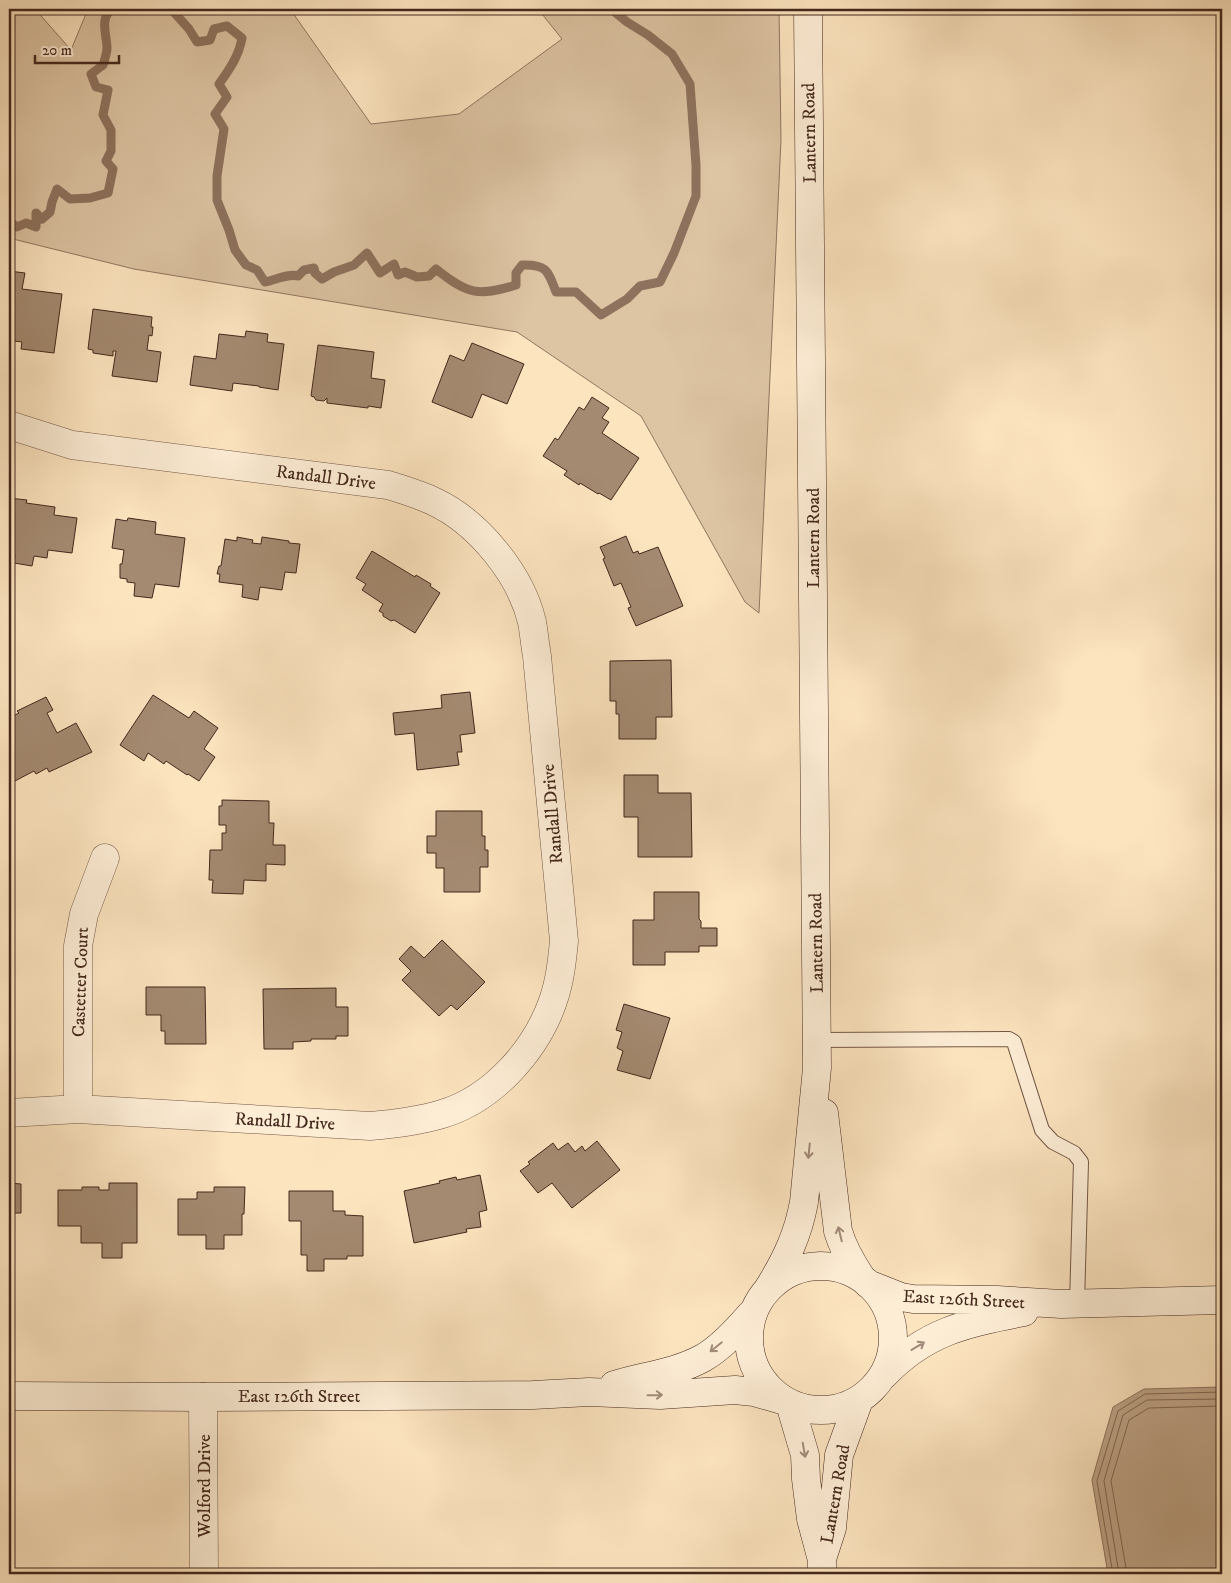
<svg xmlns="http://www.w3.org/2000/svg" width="1231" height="1583" viewBox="0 0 1231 1583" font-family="'IM FELL DW Pica',serif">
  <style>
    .green { fill: #ddc4a3; stroke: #917660 }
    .water { fill: #bea488; stroke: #8e725d }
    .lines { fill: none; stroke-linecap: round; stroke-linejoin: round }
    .shore { stroke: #826652; stroke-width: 1 }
    .stream { stroke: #8e725d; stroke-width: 9 }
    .building { fill: #a48a71; stroke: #45281d }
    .lane-casing { stroke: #735746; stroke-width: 16 }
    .street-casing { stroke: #735746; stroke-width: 29 }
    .secondary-casing { stroke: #45281d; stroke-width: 29 }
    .lane { stroke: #fdedd5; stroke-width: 14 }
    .street { stroke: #fdedd5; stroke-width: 28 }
    .secondary { stroke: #fdedd5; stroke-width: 28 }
    .oneway { stroke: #a18a79 }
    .labels { text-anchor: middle; stroke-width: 4; stroke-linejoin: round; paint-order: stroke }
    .street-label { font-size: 18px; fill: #45281d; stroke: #fdedd5 }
  </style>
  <rect width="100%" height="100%" fill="#fce4bf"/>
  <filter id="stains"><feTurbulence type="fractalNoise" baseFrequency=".004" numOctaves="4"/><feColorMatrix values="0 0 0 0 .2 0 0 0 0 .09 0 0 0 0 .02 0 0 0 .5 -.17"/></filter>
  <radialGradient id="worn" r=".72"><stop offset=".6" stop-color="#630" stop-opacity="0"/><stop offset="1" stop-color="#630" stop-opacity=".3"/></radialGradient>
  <path class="green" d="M 9,9 L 35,9 L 71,50 L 88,9 L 290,9 L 371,124 L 459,114 L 562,39 L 538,9 L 779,9 L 781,140 L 759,613 L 745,602 L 641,416 L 517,332 L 134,269 L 9,238 Z"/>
  <path class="water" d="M 1222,1387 L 1222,1574 L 1108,1574 L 1092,1480 L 1113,1407 L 1144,1389 Z"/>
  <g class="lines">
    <path class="shore" d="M 1113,1574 L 1097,1481 L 1118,1411 L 1145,1394 L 1222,1392
      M 1119,1574 L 1104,1481 L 1123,1415 L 1147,1400 L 1222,1399
      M 1127,1574 L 1111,1481 L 1129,1420 L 1149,1408 L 1222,1406"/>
    <path class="stream" d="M 171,9 L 189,29 L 197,42 L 210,40 L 214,29 L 227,26 L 242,38 C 239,56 229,70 219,84 L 227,97 L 215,114 L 224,129 L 217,176 L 217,200 L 229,230 L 235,250 L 246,265 L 257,270 L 265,282 C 275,280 288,273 298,276 L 304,270 L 314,268 L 315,273 L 322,279 L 334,272 L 354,265 L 367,253 L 380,273 L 394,264 L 398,275 L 405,272 L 417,277 L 429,276 L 436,269 C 467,294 478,297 516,285 L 516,273 L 522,265 C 547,264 548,271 556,292 L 576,292 L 601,315 L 627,299 L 640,286 L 660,282 L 674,253 L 696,196 L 696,165 L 690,84 L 672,54 L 648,35 L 627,22 L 611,9
      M 9,221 L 17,227 L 26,223 L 36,227 L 36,213 L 42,219 L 50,212 L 52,202 L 57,189 L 70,199 L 90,198 L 108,193 L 113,169 L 106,161 L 111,151 L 111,130 L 103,115 L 108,90 L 96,87 L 91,74 L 103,65 C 105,59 107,53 107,48 C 107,35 99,19 112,9"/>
  </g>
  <path class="building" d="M 9,271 L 25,273 L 22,289 L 62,294 L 54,353 L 21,349 L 22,342 L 14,341 L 14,343 L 9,342 Z
    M 93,309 L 152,317 L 151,327 L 153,327 L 152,336 L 149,335 L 147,350 L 161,352 L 157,382 L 112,376 L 116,351 L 113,351 L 113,356 L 93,353 L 93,350 L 88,349 Z
    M 246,331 L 268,334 L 267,342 L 284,344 L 278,390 L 259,387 L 259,386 L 233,383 L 232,391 L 190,385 L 194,356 L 216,359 L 219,334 L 245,337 Z
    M 472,343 L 524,364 L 507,404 L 482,394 L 472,418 L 432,402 L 450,355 L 464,361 Z
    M 318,345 L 374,352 L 371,378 L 385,380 L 381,408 L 368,406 L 368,408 L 327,403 L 327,398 L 324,401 L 316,400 L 314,397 L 311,396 Z
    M 592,397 L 609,408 L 602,418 L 609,422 L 602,433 L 639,458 L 611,500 L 599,493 L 598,494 L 580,483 L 579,485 L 564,475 L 567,471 L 543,456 L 555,438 L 558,440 L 579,407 L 584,410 Z
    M 9,498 L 27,500 L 26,503 L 55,507 L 54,515 L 77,518 L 72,553 L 48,550 L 47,558 L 34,556 L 32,566 L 14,563 L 15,554 L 9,553 Z
    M 128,518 L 156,522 L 155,534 L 185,538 L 179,587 L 155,584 L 152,598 L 134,596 L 135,583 L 127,582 L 127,579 L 120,578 L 120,564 L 122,564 L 124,550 L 112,548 L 116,519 L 127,521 Z
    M 626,536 L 633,553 L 638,551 L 639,554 L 658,547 L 683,606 L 636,626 L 628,608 L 631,607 L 621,583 L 614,586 L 603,559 L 605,558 L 600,547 Z
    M 237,537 L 253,540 L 252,543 L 261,544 L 262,537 L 289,541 L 289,543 L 300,544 L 296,573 L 285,572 L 282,590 L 260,587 L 258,600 L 242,597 L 243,585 L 219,582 L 220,574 L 217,574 L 219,566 L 221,566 L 225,539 L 237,541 Z
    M 372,551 L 415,577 L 416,575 L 431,584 L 430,586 L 440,593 L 415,633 L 394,620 L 391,621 L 383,616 L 383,613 L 379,611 L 383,604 L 362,590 L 366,584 L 356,578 Z
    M 671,660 L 672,717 L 656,717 L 656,739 L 619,739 L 619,714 L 616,714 L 616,701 L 610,701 L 610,661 Z
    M 470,692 L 475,733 L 460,735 L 462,752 L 457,752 L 459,765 L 417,770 L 414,733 L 395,735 L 393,713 L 442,708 L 441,695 Z
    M 153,695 L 189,718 L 194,711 L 218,728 L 204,749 L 215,757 L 199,781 L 188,774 L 187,775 L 166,761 L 164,764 L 148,753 L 144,761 L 120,745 Z
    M 46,697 L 53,710 L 47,713 L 57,733 L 76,723 L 92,752 L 49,772 L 47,768 L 36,774 L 34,771 L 13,782 L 9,774 L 9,718 L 19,713 L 17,711 Z
    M 624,775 L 658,775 L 658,793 L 691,793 L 692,857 L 638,857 L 638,817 L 624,817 Z
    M 222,800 L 269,801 L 269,823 L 274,823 L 273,845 L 285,845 L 285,865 L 266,864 L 266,881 L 244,880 L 243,894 L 212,893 L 213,880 L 209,880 L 210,850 L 222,850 L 222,833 L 226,833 L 226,825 L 219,825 L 219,806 L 222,806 Z
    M 436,811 L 482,811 L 482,836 L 485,836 L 485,850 L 488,850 L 488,867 L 480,867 L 480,892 L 444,892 L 444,868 L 436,868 L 436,853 L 427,853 L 427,836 L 436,836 Z
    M 654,892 L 699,892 L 699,919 L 701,921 L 701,928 L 717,928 L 717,946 L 699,946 L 699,952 L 665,952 L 665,965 L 633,965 L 633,920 L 654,920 Z
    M 442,940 L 485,982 L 457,1010 L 451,1005 L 439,1016 L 402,980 L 411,971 L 399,959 L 411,946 L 424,958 Z
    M 146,987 L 205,987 L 206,1044 L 165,1044 L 165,1031 L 161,1031 L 161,1015 L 146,1015 Z
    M 336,988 L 336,1007 L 348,1007 L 348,1036 L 336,1036 L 336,1039 L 311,1039 L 311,1041 L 293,1042 L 293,1049 L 264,1049 L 263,989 Z
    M 624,1004 L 670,1018 L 650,1079 L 617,1070 L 623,1051 L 617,1048 L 622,1032 L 616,1030 Z
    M 597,1141 L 620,1170 L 572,1208 L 552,1183 L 538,1193 L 520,1171 L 530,1164 L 528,1162 L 553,1143 L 558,1150 L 568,1143 L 575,1152 L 582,1146 L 585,1151 Z
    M 480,1175 L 487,1210 L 479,1212 L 481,1227 L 466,1229 L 467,1232 L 414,1243 L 404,1191 L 440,1183 L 439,1181 L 456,1177 L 457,1180 Z
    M 9,1183 L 21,1184 L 21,1213 L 9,1213 L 9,1227 Z
    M 109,1183 L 137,1183 L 137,1243 L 122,1243 L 122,1258 L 102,1258 L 102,1243 L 81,1243 L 81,1226 L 58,1226 L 58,1190 L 82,1190 L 82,1187 L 99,1187 L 99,1190 L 109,1190 Z
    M 214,1187 L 245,1187 L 244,1214 L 242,1214 L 242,1235 L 224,1235 L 224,1249 L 206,1249 L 206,1235 L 178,1235 L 178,1199 L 197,1199 L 197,1192 L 214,1192 Z
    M 289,1191 L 333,1191 L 333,1211 L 345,1211 L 345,1215 L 363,1216 L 363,1256 L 347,1256 L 347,1259 L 324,1259 L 324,1271 L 307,1271 L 307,1255 L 301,1255 L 301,1221 L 289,1221 Z"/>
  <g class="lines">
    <g class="lane-casing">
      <path id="lane" d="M 817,1040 L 1009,1039 L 1014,1042 L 1042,1130 L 1053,1142 L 1074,1153 L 1081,1162 L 1077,1304"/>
    </g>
    <g class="street-casing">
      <path id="street" d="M 9,425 L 72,445 L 388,485 C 404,490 421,495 435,502 C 479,523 521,575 532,622 C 534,633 535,645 537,656 L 564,941 C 562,961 560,981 553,1001 C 536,1050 493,1099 442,1114 C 419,1121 394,1124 370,1126 L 78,1109 L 9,1113
        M 78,1109 L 78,946 L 84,914 L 105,858
        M 203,1397 L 204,1574"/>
    </g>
    <g class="secondary-casing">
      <path id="secondary" d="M 824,1113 L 838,1231 C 843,1248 851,1262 861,1277
        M749 1338a72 72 0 1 1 144 0a72 72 0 1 1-144 0Z
        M 868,1284 L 901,1297 L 913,1299 L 997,1300 L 1061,1304 L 1222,1300
        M 768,1289 C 786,1260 798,1235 804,1202 L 817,1068 L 808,9
        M 884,1375 C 926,1331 967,1323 1024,1312
        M 614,1385 C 643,1376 676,1373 703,1358 C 721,1348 738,1329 751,1314
        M 9,1396 L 203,1397 L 533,1395 L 589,1392 L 660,1395 L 735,1390 L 754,1392 L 782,1400
        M 790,1404 L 805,1455 L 806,1479 L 811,1519 L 822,1560 L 822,1574
        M 822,1559 L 832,1528 L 839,1455 L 859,1400"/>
    </g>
    <use href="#lane" class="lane"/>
    <use href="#street" class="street"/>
    <use href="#secondary" class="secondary"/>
  </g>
  <defs><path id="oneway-shaft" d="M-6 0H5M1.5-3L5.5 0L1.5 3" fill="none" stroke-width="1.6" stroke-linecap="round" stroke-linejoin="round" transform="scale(1.25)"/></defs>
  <g class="oneway">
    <use href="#oneway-shaft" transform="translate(809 1151) rotate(96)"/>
    <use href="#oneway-shaft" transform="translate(840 1234) rotate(-104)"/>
    <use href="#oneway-shaft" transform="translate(918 1346) rotate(-31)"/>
    <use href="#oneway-shaft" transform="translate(716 1347) rotate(141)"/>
    <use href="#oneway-shaft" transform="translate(655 1395) rotate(-1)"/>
    <use href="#oneway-shaft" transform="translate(804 1450) rotate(80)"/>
  </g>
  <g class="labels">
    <g class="street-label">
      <text transform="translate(809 133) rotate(-91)" y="6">Lantern Road</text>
      <text transform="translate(326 477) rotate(7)" y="6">Randall Drive</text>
      <text transform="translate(813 538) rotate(-90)" y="6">Lantern Road</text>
      <text transform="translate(552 814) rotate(-95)" y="6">Randall Drive</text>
      <text transform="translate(816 943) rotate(-91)" y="6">Lantern Road</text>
      <text transform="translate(80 982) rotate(-88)" y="6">Castetter Court</text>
      <text transform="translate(285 1121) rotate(3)" y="6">Randall Drive</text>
      <text transform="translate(964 1299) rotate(3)" y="6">East 126th Street</text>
      <text x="299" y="1402">East 126th Street</text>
      <text transform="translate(204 1486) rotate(-90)" y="6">Wolford Drive</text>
      <text transform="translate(835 1494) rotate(-80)" y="6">Lantern Road</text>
    </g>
  </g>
  <rect width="1231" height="1583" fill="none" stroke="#fce4bf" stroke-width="30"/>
  <rect x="10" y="10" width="1211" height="1563" fill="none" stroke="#45281d" stroke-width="2.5"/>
  <rect x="15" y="15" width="1201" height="1553" fill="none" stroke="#45281d"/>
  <path d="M35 55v8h84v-8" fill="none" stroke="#45281d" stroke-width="2.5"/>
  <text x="42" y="55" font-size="15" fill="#45281d" stroke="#fdedd5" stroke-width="4" paint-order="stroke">20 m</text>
  <rect width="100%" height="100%" filter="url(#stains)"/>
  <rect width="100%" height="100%" fill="url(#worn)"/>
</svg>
